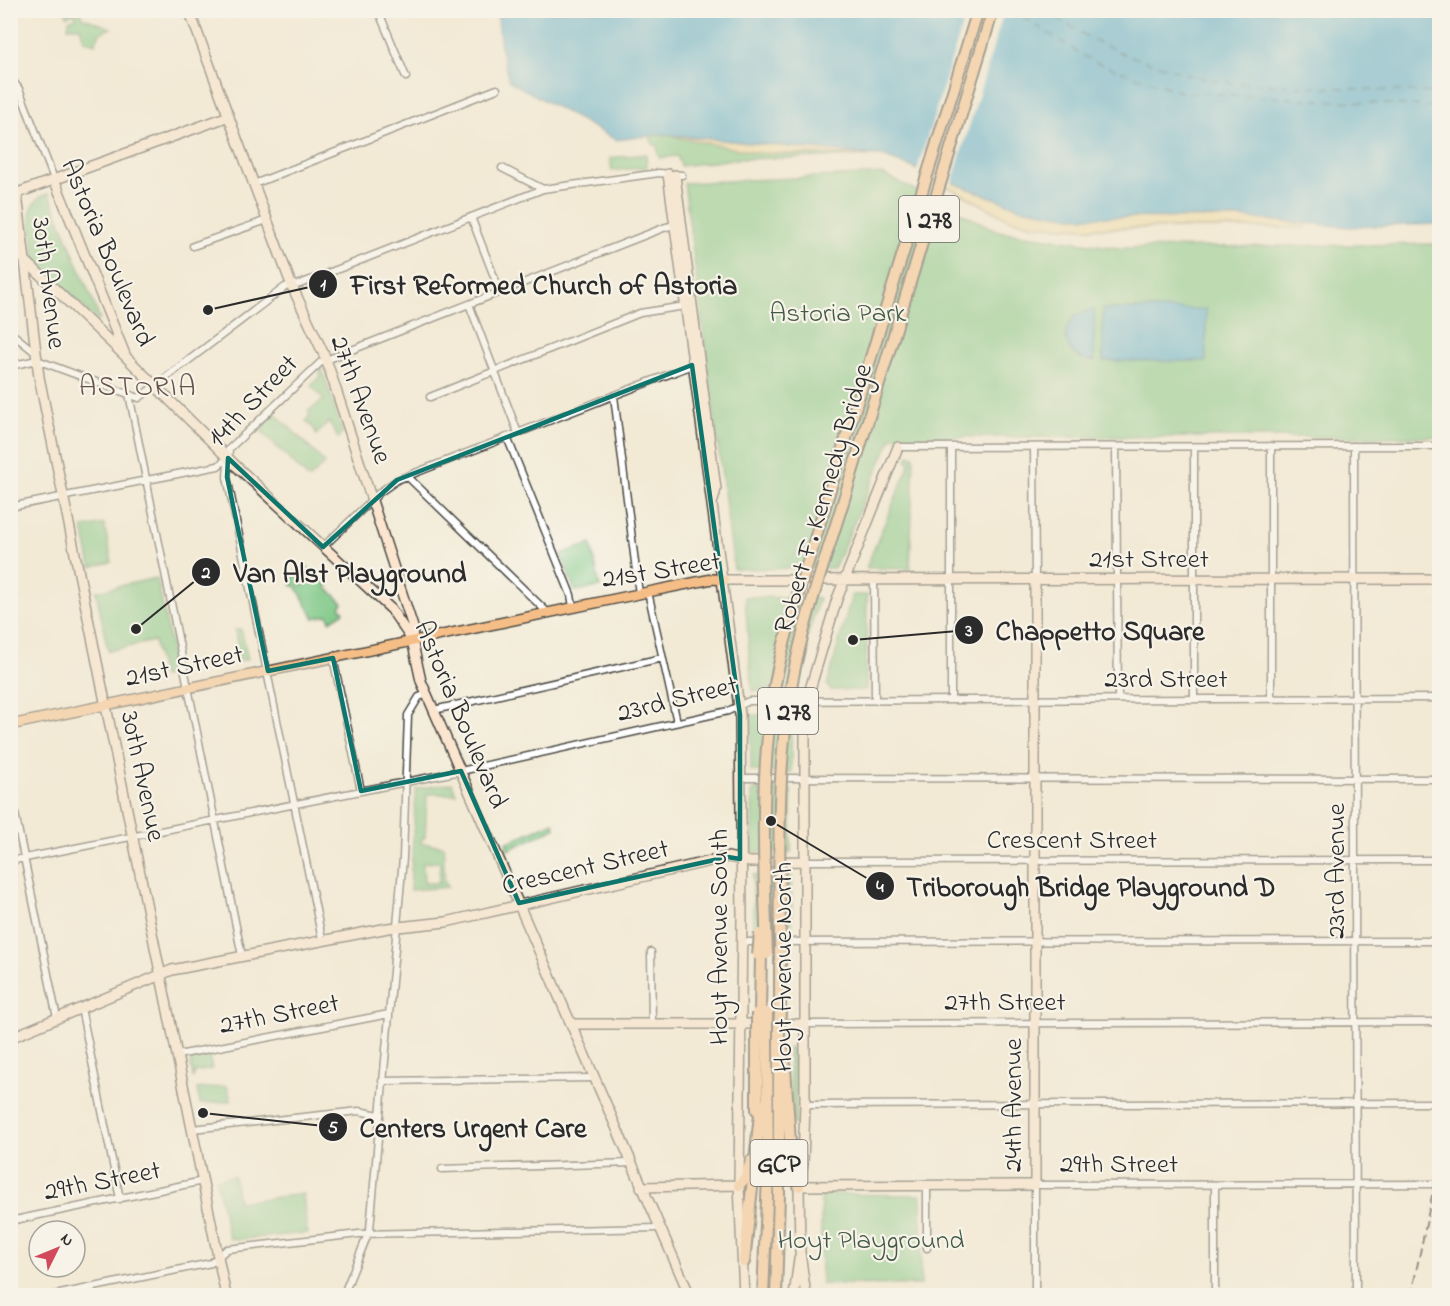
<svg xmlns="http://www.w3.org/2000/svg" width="1450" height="1306" viewBox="0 0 1450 1306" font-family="'Indie Flower',sans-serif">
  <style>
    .green { fill: #7bc786; stroke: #537958; stroke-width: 1.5; fill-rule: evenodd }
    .sand { fill: #eeda9e; stroke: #8c8264; stroke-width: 1.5 }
    .water { fill: #51accf; stroke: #3e6c7d; stroke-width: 1.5 }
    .pier { fill: #f2ead5 }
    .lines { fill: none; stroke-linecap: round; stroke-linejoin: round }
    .ferry { stroke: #385864; stroke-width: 1.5; stroke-dasharray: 8 6; stroke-linecap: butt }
    .street-casing { stroke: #494844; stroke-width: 9 }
    .secondary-casing { stroke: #494844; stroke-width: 12 }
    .primary-casing { stroke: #494844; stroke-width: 12 }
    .highway-casing { stroke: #494844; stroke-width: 14 }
    .street { stroke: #fff; stroke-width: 6 }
    .secondary { stroke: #fbe5cf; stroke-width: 9 }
    .primary { stroke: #f6be87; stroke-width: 9 }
    .highway { stroke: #f6be87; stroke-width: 10 }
    .rail { stroke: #2b2b2b; stroke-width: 2; stroke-dasharray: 9 4.5; stroke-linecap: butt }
    .highway-bridge-casing { stroke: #494844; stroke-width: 14; stroke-linecap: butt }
    .highway-bridge { stroke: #f6be87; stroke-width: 10 }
    .marked { fill: none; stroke: #0f766e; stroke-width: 4.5; stroke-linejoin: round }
    .labels { text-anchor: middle; stroke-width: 4.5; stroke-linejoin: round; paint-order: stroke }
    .shield { fill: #f7f3e8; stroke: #686764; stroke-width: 1.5 }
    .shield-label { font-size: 26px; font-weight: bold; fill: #2b2b2b }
    .street-label { font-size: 27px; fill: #2b2b2b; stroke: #f7f3e8 }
    .park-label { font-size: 27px; fill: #435a46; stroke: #f7f3e8 }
    .neighbourhood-label { font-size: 28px; letter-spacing: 1.5px; fill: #685349; stroke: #f7f3e8 }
    .leader { fill: none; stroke: #2b2b2b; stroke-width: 2 }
    .callout-dot { fill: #2b2b2b; stroke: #f7f3e8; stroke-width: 2 }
    .mark-label { font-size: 18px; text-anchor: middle; font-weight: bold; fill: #fff }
    .callout-label { font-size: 28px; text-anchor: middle; font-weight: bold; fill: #2b2b2b; stroke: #f7f3e8; stroke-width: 4.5; stroke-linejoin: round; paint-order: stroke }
  </style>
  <rect width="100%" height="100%" fill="#f7f3e8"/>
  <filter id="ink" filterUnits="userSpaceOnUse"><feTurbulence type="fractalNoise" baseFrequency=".0167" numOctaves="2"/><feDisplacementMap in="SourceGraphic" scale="12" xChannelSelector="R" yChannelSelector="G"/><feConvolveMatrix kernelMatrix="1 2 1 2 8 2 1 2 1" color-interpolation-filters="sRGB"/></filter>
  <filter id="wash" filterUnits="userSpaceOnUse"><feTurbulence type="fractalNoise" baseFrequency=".008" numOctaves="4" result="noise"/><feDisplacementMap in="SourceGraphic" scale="24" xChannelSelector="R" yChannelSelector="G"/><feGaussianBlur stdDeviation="1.35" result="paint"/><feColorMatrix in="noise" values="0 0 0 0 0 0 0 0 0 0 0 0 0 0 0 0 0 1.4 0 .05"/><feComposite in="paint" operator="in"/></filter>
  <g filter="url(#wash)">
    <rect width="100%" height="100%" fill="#f2ead5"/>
    <path class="green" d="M 65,11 L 82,12 L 82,17 L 111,28 L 100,33 L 95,44 L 84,40 L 80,27 L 68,27 L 69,20 L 76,17 L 74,13 L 67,16 Z
      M 662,134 L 759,153 L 882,156 L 736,159 L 681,166 L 677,156 L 659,158 L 657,145 L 653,145 L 650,136 Z
      M 646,154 L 647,167 L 612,171 L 610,158 Z
      M 882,174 L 998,231 L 1120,248 L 1439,244 L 1439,437 L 892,437 L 834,568 L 734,569 L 684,183 Z
      M 49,193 L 100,319 L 98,321 L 35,261 L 30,214 L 33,205 L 40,197 Z
      M 322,368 L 343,433 L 338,438 L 329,422 L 316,435 L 315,430 L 306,421 L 310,414 L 308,411 L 324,400 L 311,385 L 321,376 L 319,371 Z
      M 275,413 L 325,463 L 309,479 L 259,429 Z
      M 909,455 L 914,456 L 910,569 L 866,568 L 910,463 L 907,460 Z
      M 104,524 L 112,562 L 91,567 L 83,528 Z
      M 591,544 L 600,587 L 575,591 L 561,554 Z
      M 304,564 L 310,570 L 299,582 L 303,586 L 314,576 L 320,581 L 322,579 L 328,585 L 326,587 L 343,603 L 340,607 L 344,612 L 330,621 L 328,615 L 314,618 L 296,586 L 292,586 L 291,579 Z
      M 157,578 L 177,674 L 162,677 L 154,641 L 108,651 L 96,591 Z
      M 852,595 L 867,595 L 866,690 L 831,690 L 827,685 Z
      M 745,597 L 819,598 L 792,688 L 752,691 Z
      M 241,629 L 248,659 L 239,661 L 235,630 Z
      M 750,715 L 792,715 L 791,772 L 751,771 Z
      M 452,783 L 456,794 L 427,794 L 425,838 L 422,838 L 421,843 L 444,846 L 444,880 L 448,887 L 410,890 L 416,789 ZM 440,862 L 439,883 L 424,883 L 423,863 Z
      M 752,790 L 791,790 L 791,852 L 752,852 Z
      M 554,822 L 555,828 L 508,850 L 506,843 Z
      M 753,875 L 791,875 L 792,931 L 753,931 Z
      M 788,1048 L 796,1048 L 796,1125 L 793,1124 Z
      M 209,1056 L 212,1069 L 195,1072 L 193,1078 L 190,1061 Z
      M 227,1086 L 231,1101 L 200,1104 L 197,1089 Z
      M 234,1176 L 238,1202 L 303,1194 L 307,1233 L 235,1240 L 235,1238 L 229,1239 L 216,1179 Z
      M 821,1194 L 921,1195 L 921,1285 L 821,1284 Z"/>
    <path class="sand" d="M 662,134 L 882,156 L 759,153 Z
      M 906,164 L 1020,208 L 1072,217 L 1244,218 L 1306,224 L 1306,228 L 1082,228 L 1034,225 L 1007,218 Z"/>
    <path class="water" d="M 497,11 L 1439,11 L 1439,224 L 1350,227 L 1244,218 L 1072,217 L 1020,208 L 882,156 L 662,134 L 616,140 L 509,81 L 501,49 Z
      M 1094,309 L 1094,361 C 1076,361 1064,348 1066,330 L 1076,315 Z
      M 1103,309 L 1206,309 L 1206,361 L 1103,361 Z"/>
    <path class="pier" d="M 967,11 L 1004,11 L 951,186 L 917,171 Z"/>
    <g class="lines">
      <path class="ferry" d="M 1012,10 L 1092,61 L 1181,92 L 1440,107
        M 1045,10 L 1086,36 L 1124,54 L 1196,77 L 1233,83 L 1440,93"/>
    </g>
  </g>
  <g filter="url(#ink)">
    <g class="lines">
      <g class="street-casing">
        <path id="street" d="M 378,10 L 406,77
          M 10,77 L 19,89 L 54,179
          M 502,168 L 543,189 L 659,173 L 682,175
          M 254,184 L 497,89
          M 471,217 L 500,292
          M 193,246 L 267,220
          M 469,304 L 518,433
          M 10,332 L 36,353
          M 10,366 L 37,360 L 139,398 L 285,287 L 300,284 L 543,189
          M 129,394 L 242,956
          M 614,396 L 639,594
          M 430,397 L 640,313 L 685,306
          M 507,437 L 571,595 L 573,607
          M 1271,446 L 1271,698
          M 1354,446 L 1356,1296
          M 898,447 L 1440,446
          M 951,447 L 951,699
          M 1034,447 L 1035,581
          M 1116,448 L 1118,699
          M 407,476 L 547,612
          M 10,507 L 218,466 L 228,458
          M 323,547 L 380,492 L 397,480 L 695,364
          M 874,581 L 875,700
          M 648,592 L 677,722
          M 333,658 L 361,791
          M 1194,699 L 1194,447
          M 434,710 L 662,658
          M 741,778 L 1440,779
          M 10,789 L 57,1018
          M 10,861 L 461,771 L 728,711 L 749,701 L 1440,698
          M 805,861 L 1440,860
          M 322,939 L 227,477 L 229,449 L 321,362 L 666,227 L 676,225
          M 741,942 L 1440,941
          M 651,952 L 652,1024
          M 81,1008 L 120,1199
          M 805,1024 L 1440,1022
          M 178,1055 L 389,1014
          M 382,1081 L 594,1078
          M 805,1105 L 1440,1103
          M 192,1129 L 359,1111 L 379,1115
          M 442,1169 L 631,1163
          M 1215,1185 L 1215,1296
          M 10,1221 L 203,1181
          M 927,1248 L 927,1185
          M 50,1296 L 211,1263 L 227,1249 L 359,1234 L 659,1228
          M 343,1296 L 370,1229 L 403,858 L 408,715 L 419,697 L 427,694
          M 1035,1296 L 1035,1185 L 1440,1184"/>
      </g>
      <g class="secondary-casing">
        <path id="secondary" d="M 189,10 L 291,284 L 326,359 L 413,627 L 412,640
          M 668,174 L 740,715 L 742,918 L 739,1185 L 744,1296
          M 675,175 L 716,489 L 713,501
          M 54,179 L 126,357 L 237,467 L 391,609 L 412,640 L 421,681 L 690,1296
          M 17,194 L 39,377 L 226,1296
          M 12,195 L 229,116
          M 10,246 L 124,355
          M 724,580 L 1440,579
          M 571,1024 L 805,1024
          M 10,1038 L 172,970 L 388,928 L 446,922 L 728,857 L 750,862 L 805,861
          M 799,1186 L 1035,1185 L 1035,581
          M 641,1187 L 739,1185
          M 794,1296 L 799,1259
          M 806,1296 L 800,1252 L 799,1186 L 803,1163 L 805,1105 L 805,706 L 837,599 L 898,447"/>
      </g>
      <g class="primary-casing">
        <path id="primary" d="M 10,725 L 648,592 L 712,579 L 724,580"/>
      </g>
      <g class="highway-casing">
        <path id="highway" d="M 851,476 L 993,10
          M 818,529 L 978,10
          M 780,955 L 780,1012
          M 760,1013 L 761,954
          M 757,1032 L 757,1110
          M 784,1052 L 791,1157 L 799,1186
          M 739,1185 L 746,1177 L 751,1161
          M 744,1262 L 761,1105
          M 763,1296 L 768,1175 L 767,1032
          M 776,1296 L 779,1194 L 779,1030"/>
      </g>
      <use href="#street" class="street"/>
      <use href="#secondary" class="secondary"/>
      <use href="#primary" class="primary"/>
      <use href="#highway" class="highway"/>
      <path class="rail" d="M 724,1296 L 835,1293 L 897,1296
        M 1411,1296 L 1440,1157"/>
      <g class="highway-bridge-casing">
        <path id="highway-bridge" d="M 767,954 C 764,863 759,774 775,684 C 785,631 803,580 818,529
          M 758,955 L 760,934
          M 780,955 C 780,864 775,772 792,682 C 805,612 831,544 851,476
          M 779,1030 L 780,1012
          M 757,1032 L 757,1013
          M 767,1032 L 767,1013"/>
      </g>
      <use href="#highway-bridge" class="highway-bridge"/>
    </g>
  </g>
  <path d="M0 0H1450V1306H0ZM 692,365 L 740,715 L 740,859 L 728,857 L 519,903 L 461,771 L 361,791 L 333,658 L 268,671 L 227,477 L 228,458 L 323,547 L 397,480 Z" fill="#f2ead5" fill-opacity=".55" fill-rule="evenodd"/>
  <path class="marked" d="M 692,365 L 740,715 L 740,859 L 728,857 L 519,903 L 461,771 L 361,791 L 333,658 L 268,671 L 227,477 L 228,458 L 323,547 L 397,480 Z"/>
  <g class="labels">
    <g class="shield">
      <rect x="899" y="196" width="60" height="46" rx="4.5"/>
      <rect x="758" y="688" width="60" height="46" rx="4.5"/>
      <rect x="750.5" y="1140" width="57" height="46" rx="4.5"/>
    </g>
    <g class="shield-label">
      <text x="929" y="228">I 278</text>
      <text x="788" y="720">I 278</text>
      <text x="779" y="1172">GCP</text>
    </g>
    <g class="street-label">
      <text transform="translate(109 252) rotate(67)" y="9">Astoria Boulevard</text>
      <text transform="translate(50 283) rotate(83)" y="9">30th Avenue</text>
      <text transform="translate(362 399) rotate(70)" y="9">27th Avenue</text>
      <text transform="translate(252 400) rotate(-46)" y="9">14th Street</text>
      <text transform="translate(822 498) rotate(-73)" y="9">Robert F. Kennedy Bridge</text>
      <text x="1149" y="567">21st Street</text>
      <text transform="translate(661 569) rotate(-9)" y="9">21st Street</text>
      <text transform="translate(184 665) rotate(-12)" y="9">21st Street</text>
      <text x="1166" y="687">23rd Street</text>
      <text transform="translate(677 698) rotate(-14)" y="9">23rd Street</text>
      <text transform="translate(462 714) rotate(67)" y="9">Astoria Boulevard</text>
      <text transform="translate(144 776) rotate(78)" y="9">30th Avenue</text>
      <text x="1072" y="848">Crescent Street</text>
      <text transform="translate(585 866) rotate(-13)" y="9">Crescent Street</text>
      <text transform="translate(1335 871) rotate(-90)" y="9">23rd Avenue</text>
      <text transform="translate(718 937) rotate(-90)" y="9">Hoyt Avenue South</text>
      <text transform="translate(782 967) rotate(-90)" y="9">Hoyt Avenue North</text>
      <text x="1005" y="1010">27th Street</text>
      <text transform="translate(279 1013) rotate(-11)" y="9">27th Street</text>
      <text transform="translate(1012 1105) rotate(-90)" y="9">24th Avenue</text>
      <text x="1119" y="1172">29th Street</text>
      <text transform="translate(102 1180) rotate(-11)" y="9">29th Street</text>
    </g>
    <g class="park-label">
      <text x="838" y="321">Astoria Park</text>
      <text x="871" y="1248">Hoyt Playground</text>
    </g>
    <g class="neighbourhood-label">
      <text x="138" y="395">ASTORIA</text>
    </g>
  </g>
  <path class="leader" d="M208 310L323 284M136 629L206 572M853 640L969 630M771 821L880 886M203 1113L333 1127"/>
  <g class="callout-dot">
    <circle cx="208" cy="310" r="6"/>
    <circle cx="136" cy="629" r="6"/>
    <circle cx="853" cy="640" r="6"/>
    <circle cx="771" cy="821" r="6"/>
    <circle cx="203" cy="1113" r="6"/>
    <circle cx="323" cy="284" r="15"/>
    <circle cx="206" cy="572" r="15"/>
    <circle cx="969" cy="630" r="15"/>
    <circle cx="880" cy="886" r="15"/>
    <circle cx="333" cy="1127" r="15"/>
  </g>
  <g class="mark-label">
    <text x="323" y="290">1</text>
    <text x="206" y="578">2</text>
    <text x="969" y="636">3</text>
    <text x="880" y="892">4</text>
    <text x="333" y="1133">5</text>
  </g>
  <g class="callout-label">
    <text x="544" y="294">First Reformed Church of Astoria</text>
    <text x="350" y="582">Van Alst Playground</text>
    <text x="1100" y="640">Chappetto Square</text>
    <text x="1091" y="896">Triborough Bridge Playground D</text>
    <text x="473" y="1137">Centers Urgent Care</text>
  </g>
  <rect width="1450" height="1306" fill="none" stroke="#f7f3e8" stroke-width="36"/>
  <g transform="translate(57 1249) rotate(47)"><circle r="28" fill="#f7f3e8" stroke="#a5a39c" stroke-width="1.5"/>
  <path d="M0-4.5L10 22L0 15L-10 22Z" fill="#d1495b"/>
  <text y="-9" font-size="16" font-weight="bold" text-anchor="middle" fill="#2b2b2b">N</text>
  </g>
</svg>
